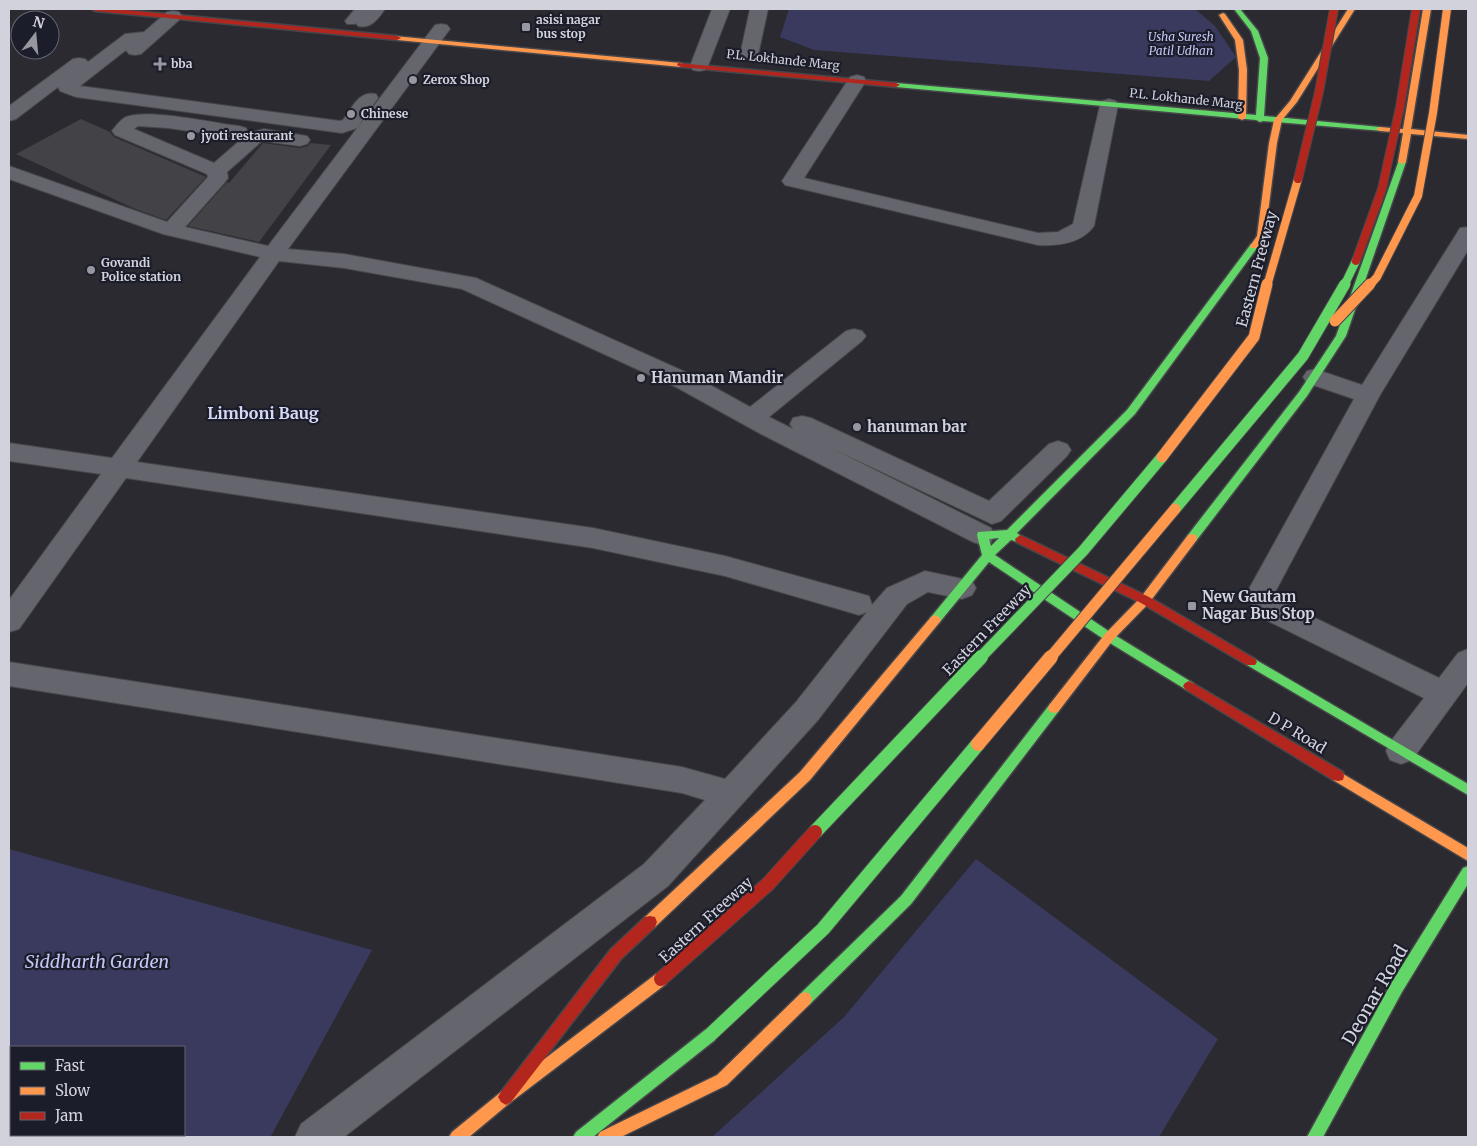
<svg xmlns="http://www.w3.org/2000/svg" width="1477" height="1146" viewBox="0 0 1477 1146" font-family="Merriweather,serif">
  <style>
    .green { fill: #393a5d; fill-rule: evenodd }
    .building { fill: #424247 }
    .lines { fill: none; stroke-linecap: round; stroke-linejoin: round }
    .lane-casing { stroke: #46464b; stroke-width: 2 }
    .street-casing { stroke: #46464b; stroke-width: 2 }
    .fast-casing { stroke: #46464b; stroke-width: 3 }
    .slow-casing { stroke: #46464b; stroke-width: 3 }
    .jam-casing { stroke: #46464b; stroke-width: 3 }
    .lane { fill: #65666d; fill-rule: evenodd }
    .street { fill: #65666d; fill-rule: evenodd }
    .fast { fill: #63d668; fill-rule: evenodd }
    .slow { fill: #ff974d; fill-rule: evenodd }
    .jam { fill: #b3261e; fill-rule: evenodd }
    .fast-bridge-far2-casing { stroke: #46464b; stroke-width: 10; stroke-linecap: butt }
    .fast-bridge-far1-casing { stroke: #46464b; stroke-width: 13; stroke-linecap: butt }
    .fast-bridge-casing { stroke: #46464b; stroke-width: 16; stroke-linecap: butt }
    .slow-bridge-far2-casing { stroke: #46464b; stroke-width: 10; stroke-linecap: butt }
    .slow-bridge-far1-casing { stroke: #46464b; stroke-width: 13; stroke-linecap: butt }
    .slow-bridge-casing { stroke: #46464b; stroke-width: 16; stroke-linecap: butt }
    .jam-bridge-far1-casing { stroke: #46464b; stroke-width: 10; stroke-linecap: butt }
    .jam-bridge-casing { stroke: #46464b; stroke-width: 16; stroke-linecap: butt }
    .fast-bridge-far2 { stroke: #63d668; stroke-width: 8 }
    .fast-bridge-far1 { stroke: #63d668; stroke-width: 11 }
    .fast-bridge { stroke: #63d668; stroke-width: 14 }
    .slow-bridge-far2 { stroke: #ff974d; stroke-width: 8 }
    .slow-bridge-far1 { stroke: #ff974d; stroke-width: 11 }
    .slow-bridge { stroke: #ff974d; stroke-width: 14 }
    .jam-bridge-far1 { stroke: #b3261e; stroke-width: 8 }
    .jam-bridge { stroke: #b3261e; stroke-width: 14 }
    .poi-dot { fill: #97979f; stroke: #1c1d2a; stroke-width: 2 }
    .labels { text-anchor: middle; stroke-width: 4.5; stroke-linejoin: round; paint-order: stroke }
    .far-poi-label { font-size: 12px; font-weight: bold; fill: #d1d2db; stroke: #1c1d2a; text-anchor: start }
    .far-park-label { font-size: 12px; font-style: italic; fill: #c2c6f5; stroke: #1c1d2a }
    .far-street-label { font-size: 12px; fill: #d1d2db; stroke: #1c1d2a }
    .street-label { font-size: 15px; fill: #d1d2db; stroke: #1c1d2a }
    .poi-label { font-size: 15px; font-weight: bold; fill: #d1d2db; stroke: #1c1d2a; text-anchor: start }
    .neighbourhood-label { font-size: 16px; font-weight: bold; fill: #d6d9f6; stroke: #1c1d2a }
    .near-park-label { font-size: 18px; font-style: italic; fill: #c2c6f5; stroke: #1c1d2a }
    .near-street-label { font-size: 18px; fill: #d1d2db; stroke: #1c1d2a }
  </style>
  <rect width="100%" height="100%" fill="#2a2a30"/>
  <path class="green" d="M 789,9 L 1195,9 L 1215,26 L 1236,57 L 1209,81 L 814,50 L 780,37 Z
    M 9,849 L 372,950 L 271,1136 L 9,1137 ZM 11,1047 L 184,1047 L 184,1135 L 11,1135 Z
    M 976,859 L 1218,1039 L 1159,1137 L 712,1137 L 844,1017 Z"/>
  <path class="building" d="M 81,119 L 110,132 L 114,137 L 206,177 L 166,220 L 133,208 L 16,154 Z
    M 263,143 L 300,148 L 308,146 L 310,143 L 331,145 L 259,242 L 188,226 L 227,182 L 229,183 Z"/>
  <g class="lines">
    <g class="lane-casing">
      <path id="lane" d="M 355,9 L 368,9 L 355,24 L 347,24 L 345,21 Z"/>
    </g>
    <g class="street-casing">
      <path id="street" d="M 367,9 L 385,9 C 378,19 371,29 358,26 L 355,22 Z
        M 712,9 L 730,9 L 708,66 L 705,70 L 699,71 L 693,70 L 690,66 Z
        M 750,9 L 768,9 L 758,55 L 755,59 L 749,60 L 743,59 L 740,55 Z
        M 173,11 L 179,12 L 182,16 L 179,20 L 141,54 L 135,55 L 129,54 L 126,50 L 80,86 L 340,121 L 343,120 C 352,108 359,90 376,94 L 378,98 L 357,128 L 342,133 L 76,97 L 60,91 L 58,87 L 16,119 L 9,121 L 9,106 L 73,59 L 79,58 L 85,59 L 88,62 L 125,34 L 144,32 L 167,12 Z
        M 441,24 L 447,25 L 450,29 L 288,249 L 344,254 L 476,278 L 692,375 L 750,407 L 846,331 L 854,329 L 862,331 L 866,336 L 862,341 L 769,417 L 793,429 L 790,424 L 793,418 L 802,416 L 811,418 L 989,501 L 1049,444 L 1058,441 L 1067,444 L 1071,450 L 1067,456 L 1001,521 L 992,524 L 831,448 L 991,528 L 995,535 L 991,542 L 982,545 L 973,542 L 761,434 L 676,387 L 462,289 L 344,268 L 279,261 L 137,462 L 593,528 L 725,556 L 869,596 L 872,605 L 887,588 L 925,571 L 972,581 L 976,588 L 972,595 L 962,599 L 928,592 L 907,604 L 818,720 L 668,886 L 344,1137 L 295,1137 L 301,1124 L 644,864 L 705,800 L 682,793 L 9,686 L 9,662 L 682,767 L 725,779 L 796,702 L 867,612 L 859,615 L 725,576 L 593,548 L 126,478 L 19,629 L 9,632 L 9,600 L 101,474 L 9,461 L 9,443 L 112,458 L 260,257 L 163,234 L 9,179 L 9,166 L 167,222 L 208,177 L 207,174 L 115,135 L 112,131 C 116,126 120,120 126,117 C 148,108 213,123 239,126 L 246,128 L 248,133 L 264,129 L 307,136 L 310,140 L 307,144 L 300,146 L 262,141 L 227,172 L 228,178 L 225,182 L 185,227 L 268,246 L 435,25 ZM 138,126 L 168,128 L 239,138 L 244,137 L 214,163 L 134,129 Z
        M 857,75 L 864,77 L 866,81 L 804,178 L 1038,233 L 1058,232 L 1073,224 L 1100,105 L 1102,101 L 1109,99 L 1116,101 L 1118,105 L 1094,226 C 1081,244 1058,246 1038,245 L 785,185 L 782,181 L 850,77 Z
        M 1468,227 L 1468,250 L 1380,395 L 1274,594 L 1282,602 L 1439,678 L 1458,653 L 1468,649 L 1468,683 L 1412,760 L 1401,764 L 1390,760 L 1386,751 L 1390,742 L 1424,698 L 1262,618 L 1245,596 L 1354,399 L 1307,383 L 1303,377 L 1307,371 L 1315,369 L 1362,385 L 1457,233 L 1460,228 Z"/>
    </g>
    <g class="fast-casing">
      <path id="fast" d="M 1234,9 L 1240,9 L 1258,31 L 1268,58 L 1264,116 L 1380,127 L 1384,129 L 1383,131 L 1263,121 L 1260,122 L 1256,120 L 896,87 L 892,85 L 896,83 L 1256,115 L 1260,58 L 1251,31 Z
        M 1399,160 L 1406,162 L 1346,336 L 1307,396 L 1196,541 L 1188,541 L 1187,538 L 1188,535 L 1299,392 L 1336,336 Z
        M 1254,243 L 1258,246 L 1257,248 L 1135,414 L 1017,533 L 1025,539 L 1024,542 L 1020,543 L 1011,540 L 995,555 L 1113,634 L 1193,683 L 1195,686 L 1193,689 L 1189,691 L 1185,689 L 1105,640 L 989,562 L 939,623 L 931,623 L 929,620 L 931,617 L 982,555 L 977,535 L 978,532 L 1007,530 L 1127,410 L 1251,244 ZM 999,538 L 991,546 L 989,539 Z
        M 1251,657 L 1468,784 L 1468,795 L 1247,665 L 1245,662 L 1247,659 Z
        M 1054,703 L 1058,704 L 1060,708 L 1058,712 L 911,904 L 810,1004 L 805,1006 L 800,1004 L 798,999 L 800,994 L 901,896 L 1050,704 Z
        M 1468,866 L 1468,884 L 1402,992 L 1323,1137 L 1307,1137 L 1392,982 L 1463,868 Z
        M 710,1028 L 715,1030 L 717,1035 L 715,1040 L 593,1137 L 573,1137 L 576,1132 L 705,1030 Z"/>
    </g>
    <g class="slow-casing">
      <path id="slow" d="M 1348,9 L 1355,9 L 1297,102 L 1282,120 L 1277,143 L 1265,236 L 1257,248 L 1251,248 L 1250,246 L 1257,236 L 1269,143 L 1274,120 L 1290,101 Z
        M 1423,9 L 1431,9 L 1411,129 L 1468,135 L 1468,139 L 1411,134 L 1406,162 L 1402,164 L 1398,162 L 1403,133 L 1380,131 L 1376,129 L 1380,127 L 1403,129 Z
        M 1223,13 L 1225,14 L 1243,40 L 1247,70 L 1246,118 L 1242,120 L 1238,118 L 1239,70 L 1235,40 L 1219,15 Z
        M 394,36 L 681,63 L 685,65 L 681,67 L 397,40 L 393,38 Z
        M 1192,534 L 1196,535 L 1197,538 L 1196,541 L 1149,603 L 1113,640 L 1058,712 L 1054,713 L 1050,712 L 1048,708 L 1050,704 L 1105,634 L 1141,597 L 1188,535 Z
        M 935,615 L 939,617 L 941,620 L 939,623 L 810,780 L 655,927 L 650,928 L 645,927 L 643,922 L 645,917 L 800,772 L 931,617 Z
        M 1338,771 L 1468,848 L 1468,861 L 1333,780 L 1332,776 L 1333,772 Z
        M 661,972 L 666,974 L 668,979 L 666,984 L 511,1102 L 469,1137 L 449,1137 L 452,1132 L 501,1092 L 656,974 Z
        M 805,992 L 810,994 L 812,999 L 810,1004 L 727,1085 L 621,1137 L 597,1137 L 600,1132 L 717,1075 L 800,994 Z"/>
    </g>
    <g class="jam-casing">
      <path id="jam" d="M 92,9 L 114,9 L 397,36 L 401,38 L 397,40 L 95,11 Z
        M 678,63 L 896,83 L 900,85 L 896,87 L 681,67 L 677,65 Z
        M 1020,535 L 1149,597 L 1255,659 L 1257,662 L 1255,665 L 1247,665 L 1141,603 L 1016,542 L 1015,539 Z
        M 1189,681 L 1343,772 L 1344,776 L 1343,780 L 1338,781 L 1333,780 L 1185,689 L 1183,686 L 1185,683 Z
        M 650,916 L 655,917 L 657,922 L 655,927 L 621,959 L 511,1102 L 506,1105 L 501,1102 L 498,1097 L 501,1092 L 611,949 L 645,917 Z"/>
    </g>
    <use href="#lane" class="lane"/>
    <use href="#street" class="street"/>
    <use href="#fast" class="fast"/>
    <use href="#slow" class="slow"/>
    <use href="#jam" class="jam"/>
    <g class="fast-bridge-far2-casing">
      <path id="fast-bridge-far2" d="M 1344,286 L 1356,261"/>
    </g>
    <g class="fast-bridge-far1-casing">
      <path id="fast-bridge-far1" d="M 1175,509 L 1303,356 L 1345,284
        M 980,658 L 1083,551 L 1162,457"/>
    </g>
    <g class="fast-bridge-casing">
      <path id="fast-bridge" d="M 815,832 L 981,657
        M 710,1035 L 823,929 L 978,744"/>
    </g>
    <g class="slow-bridge-far2-casing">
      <path id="slow-bridge-far2" d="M 1267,286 L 1298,179
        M 1369,286 L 1377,277 L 1418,196 L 1433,113 L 1447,9"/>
    </g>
    <g class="slow-bridge-far1-casing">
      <path id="slow-bridge-far1" d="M 1335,321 L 1370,284
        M 1162,457 L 1254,337 L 1267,284
        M 1050,658 L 1175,509"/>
    </g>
    <g class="slow-bridge-casing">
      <path id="slow-bridge" d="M 978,744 L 1051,657"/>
    </g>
    <g class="jam-bridge-far1-casing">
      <path id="jam-bridge-far1" d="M 1298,179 L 1319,92 L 1334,9
        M 1356,261 L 1382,189 L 1400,107 L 1416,9"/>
    </g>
    <g class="jam-bridge-casing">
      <path id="jam-bridge" d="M 661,979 L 768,884 L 815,832"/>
    </g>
    <use href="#fast-bridge-far2" class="fast-bridge-far2"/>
    <use href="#fast-bridge-far1" class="fast-bridge-far1"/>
    <use href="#fast-bridge" class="fast-bridge"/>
    <use href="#slow-bridge-far2" class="slow-bridge-far2"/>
    <use href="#slow-bridge-far1" class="slow-bridge-far1"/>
    <use href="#slow-bridge" class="slow-bridge"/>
    <use href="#jam-bridge-far1" class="jam-bridge-far1"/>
    <use href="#jam-bridge" class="jam-bridge"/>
  </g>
  <g class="poi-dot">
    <rect x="521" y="22" width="10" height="10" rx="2.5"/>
    <path d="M157.5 56.5h5v5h5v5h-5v5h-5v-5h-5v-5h5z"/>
    <circle cx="413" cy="80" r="5"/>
    <circle cx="351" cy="114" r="5"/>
    <circle cx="191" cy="136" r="5"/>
    <circle cx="91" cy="270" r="5"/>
    <circle cx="641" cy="378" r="5"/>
    <circle cx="857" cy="427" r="5"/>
    <rect x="1187" y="601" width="10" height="10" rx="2.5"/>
  </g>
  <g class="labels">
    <g class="far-poi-label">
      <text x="536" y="24">asisi nagar<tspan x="536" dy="14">bus stop</tspan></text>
      <text x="171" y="68">bba</text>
      <text x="423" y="84">Zerox Shop</text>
      <text x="361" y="118">Chinese</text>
      <text x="201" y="140">jyoti restaurant</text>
      <text x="101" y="267">Govandi<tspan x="101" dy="14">Police station</tspan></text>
    </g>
    <g class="far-park-label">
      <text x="1181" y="41">Usha Suresh<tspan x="1181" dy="14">Patil Udhan</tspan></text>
    </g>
    <g class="far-street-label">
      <text transform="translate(783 60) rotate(6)" y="4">P.L. Lokhande Marg</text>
      <text transform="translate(1186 99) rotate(6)" y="4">P.L. Lokhande Marg</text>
    </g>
    <g class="street-label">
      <text transform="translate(1257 269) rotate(-75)" y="5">Eastern Freeway</text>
      <text transform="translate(987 630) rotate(-46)" y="5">Eastern Freeway</text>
      <text transform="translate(1297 733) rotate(31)" y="5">D P Road</text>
      <text transform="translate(706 920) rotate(-42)" y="5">Eastern Freeway</text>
    </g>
    <g class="poi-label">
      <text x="651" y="383">Hanuman Mandir</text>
      <text x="867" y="432">hanuman bar</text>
      <text x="1202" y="602">New Gautam<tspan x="1202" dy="17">Nagar Bus Stop</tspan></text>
    </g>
    <g class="neighbourhood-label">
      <text x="263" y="419">Limboni Baug</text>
    </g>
    <g class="near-park-label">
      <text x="97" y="968">Siddharth Garden</text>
    </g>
    <g class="near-street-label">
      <text transform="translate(1375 995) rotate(-60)" y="6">Deonar Road</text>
    </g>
  </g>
  <rect width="1477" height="1146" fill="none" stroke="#d1d2db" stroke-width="20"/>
  <rect x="10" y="1046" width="175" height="90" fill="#1c1d2a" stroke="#646571"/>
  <rect x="20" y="1062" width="25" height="8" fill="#63d668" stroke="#646571"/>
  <text x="55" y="1071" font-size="15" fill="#d1d2db">Fast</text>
  <rect x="20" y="1087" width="25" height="8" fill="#ff974d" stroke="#646571"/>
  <text x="55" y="1096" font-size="15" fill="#d1d2db">Slow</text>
  <rect x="20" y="1112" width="25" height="8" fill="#b3261e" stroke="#646571"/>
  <text x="55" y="1121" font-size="15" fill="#d1d2db">Jam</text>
  <g transform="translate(35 35) rotate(16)"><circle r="24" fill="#1c1d2a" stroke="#646571"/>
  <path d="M0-4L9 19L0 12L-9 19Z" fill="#97979f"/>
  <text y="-8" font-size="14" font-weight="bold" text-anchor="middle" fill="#d1d2db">N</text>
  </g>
</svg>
